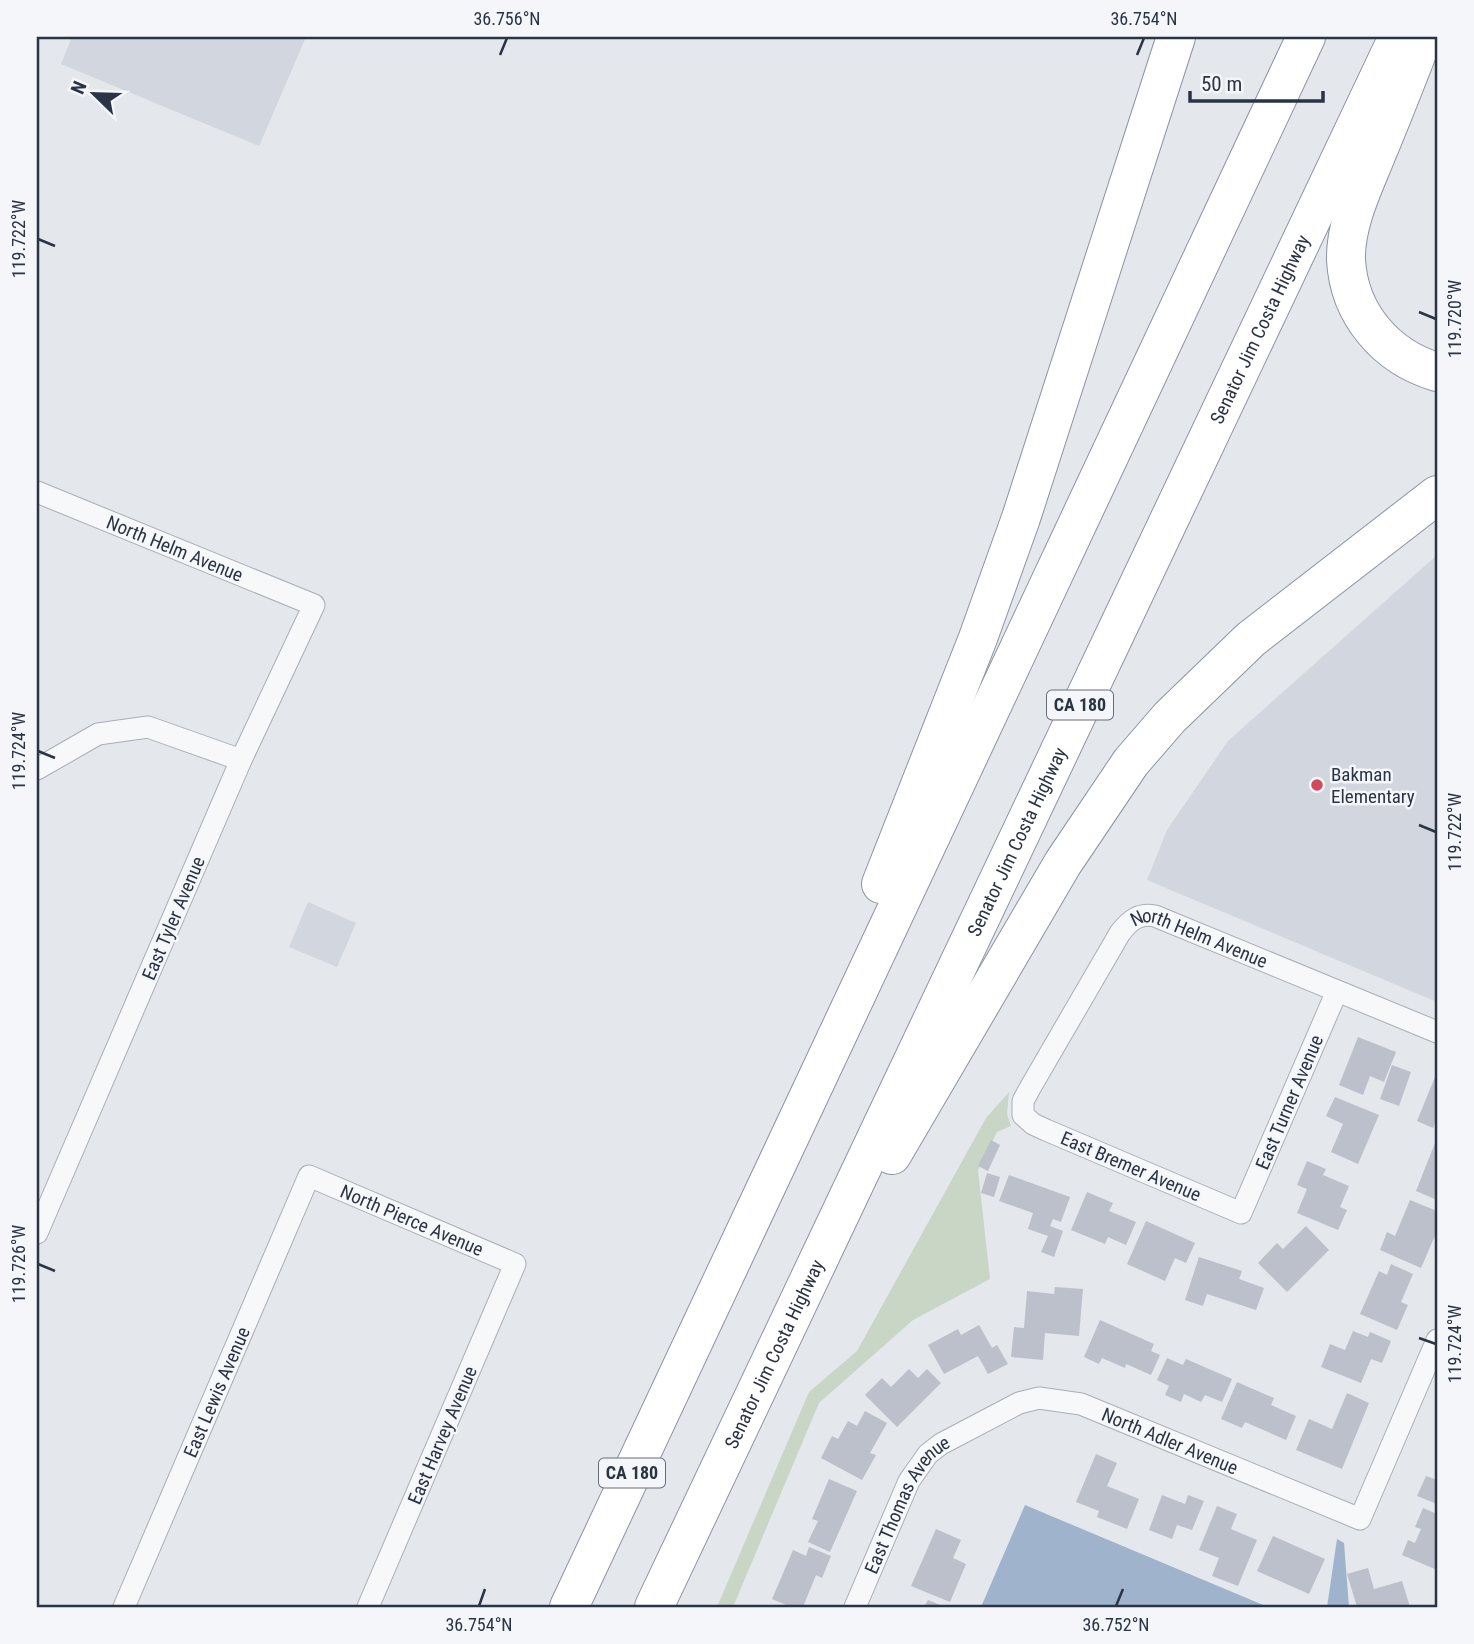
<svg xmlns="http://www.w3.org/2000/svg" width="1474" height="1644" viewBox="0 0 1474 1644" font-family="'Roboto Condensed',sans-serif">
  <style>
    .built { fill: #d2d6de }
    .green { fill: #c9d6c5 }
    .water { fill: #9fb4cc }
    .building { fill: #bbc0ca }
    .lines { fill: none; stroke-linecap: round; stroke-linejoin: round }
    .minor-casing { stroke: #a9aeb7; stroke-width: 23 }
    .motorway-casing { stroke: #8b94a3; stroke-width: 40 }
    .minor { stroke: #f7f8fa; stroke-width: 21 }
    .motorway { stroke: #fff; stroke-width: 38 }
    .ticks { fill: none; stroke: #2b3445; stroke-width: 2.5 }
    .poi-dot { fill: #d1495b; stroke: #f4f6f9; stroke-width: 2.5 }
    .labels { text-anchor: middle; stroke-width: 5; stroke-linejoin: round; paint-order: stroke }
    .shield { fill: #f4f6f9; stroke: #676e7b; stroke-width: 2 }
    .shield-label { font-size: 18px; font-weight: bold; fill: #2b3445 }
    .street-label { font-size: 19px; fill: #2b3445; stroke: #f4f6f9 }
    .poi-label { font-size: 19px; fill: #2b3445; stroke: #f4f6f9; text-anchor: start }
    .neatline { fill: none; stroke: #2b3445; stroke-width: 2.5 }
    .ticks-label { font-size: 18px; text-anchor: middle; fill: #2b3445 }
  </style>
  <rect width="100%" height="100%" fill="#e4e7ec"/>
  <path class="built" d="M 72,37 L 306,37 L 259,146 L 61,64 Z
    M 1437,555 L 1437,1002 L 1147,880 L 1167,830 L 1228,741 Z
    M 308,902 L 356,923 L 337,967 L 289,947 Z"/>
  <path class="green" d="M 1009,1092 L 1007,1114 L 1011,1126 L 997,1132 L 978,1170 L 990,1279 L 913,1320 L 819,1403 L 733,1607 L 717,1607 L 809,1392 L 857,1351 L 986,1118 Z"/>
  <path class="water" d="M 1025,1505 L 1268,1607 L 981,1607 Z
    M 1337,1539 L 1344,1543 L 1349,1607 L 1327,1607 Z"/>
  <path class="building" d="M 1358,1037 L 1396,1052 L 1384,1082 L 1370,1076 L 1363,1095 L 1339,1085 Z
    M 1392,1065 L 1411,1072 L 1399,1106 L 1380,1099 Z
    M 1437,1072 L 1437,1118 L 1433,1128 L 1417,1121 Z
    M 1335,1097 L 1379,1115 L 1358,1164 L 1331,1152 L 1343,1124 L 1326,1116 Z
    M 1437,1138 L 1437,1200 L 1416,1191 Z
    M 991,1140 L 1000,1145 L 988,1171 L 978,1166 Z
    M 1307,1161 L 1326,1169 L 1323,1175 L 1349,1186 L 1340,1207 L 1347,1210 L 1338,1230 L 1297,1213 L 1307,1189 L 1297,1185 Z
    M 987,1173 L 1000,1177 L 994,1197 L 981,1193 Z
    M 1009,1175 L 1070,1197 L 1061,1222 L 1053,1219 L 1050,1226 L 1063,1231 L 1054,1257 L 1041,1252 L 1048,1236 L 1028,1229 L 1033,1213 L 999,1201 Z
    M 1087,1192 L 1113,1203 L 1109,1211 L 1136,1222 L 1126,1245 L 1108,1237 L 1105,1244 L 1071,1230 Z
    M 1410,1200 L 1437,1211 L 1437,1231 L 1421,1268 L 1380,1250 L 1387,1232 L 1395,1236 Z
    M 1146,1221 L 1195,1243 L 1186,1263 L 1175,1258 L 1165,1281 L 1127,1264 Z
    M 1306,1226 L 1329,1250 L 1287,1292 L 1258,1263 L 1277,1243 L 1283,1249 Z
    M 1199,1257 L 1242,1271 L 1239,1279 L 1264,1288 L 1256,1310 L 1207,1294 L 1203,1306 L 1185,1300 Z
    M 1391,1264 L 1413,1274 L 1401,1302 L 1408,1305 L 1397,1330 L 1360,1314 L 1379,1271 L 1387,1275 Z
    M 1055,1287 L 1083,1289 L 1079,1336 L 1045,1333 L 1043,1360 L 1011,1357 L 1014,1327 L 1024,1328 L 1027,1291 L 1054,1294 Z
    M 1100,1320 L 1154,1344 L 1151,1351 L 1160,1355 L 1151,1375 L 1126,1364 L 1125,1368 L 1102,1358 L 1099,1364 L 1084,1357 Z
    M 979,1325 L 992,1348 L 997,1345 L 1008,1364 L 988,1374 L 978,1356 L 944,1374 L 928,1345 L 958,1329 L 961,1335 Z
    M 1353,1331 L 1368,1337 L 1370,1332 L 1391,1341 L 1382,1363 L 1371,1359 L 1361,1383 L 1321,1367 L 1330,1344 L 1345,1350 Z
    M 1167,1358 L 1183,1365 L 1186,1359 L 1232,1379 L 1222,1402 L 1205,1395 L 1201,1402 L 1184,1394 L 1181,1402 L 1165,1395 L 1169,1386 L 1157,1380 Z
    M 909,1369 L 918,1378 L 927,1369 L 941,1383 L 897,1427 L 865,1395 L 882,1378 L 891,1387 Z
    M 1237,1382 L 1274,1398 L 1271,1405 L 1296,1416 L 1286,1440 L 1245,1422 L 1242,1428 L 1221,1419 Z
    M 1347,1393 L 1369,1403 L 1342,1469 L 1296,1450 L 1309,1419 L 1332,1429 Z
    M 865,1411 L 887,1423 L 870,1453 L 876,1455 L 862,1480 L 821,1458 L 832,1436 L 838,1439 L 848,1421 L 857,1426 Z
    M 1096,1454 L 1117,1463 L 1107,1486 L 1139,1499 L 1127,1529 L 1097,1517 L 1099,1511 L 1076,1502 Z
    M 1426,1476 L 1437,1480 L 1437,1504 L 1417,1496 Z
    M 829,1479 L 857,1491 L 830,1552 L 808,1542 L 818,1521 L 812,1519 Z
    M 1162,1495 L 1185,1504 L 1188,1495 L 1204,1501 L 1192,1530 L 1177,1525 L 1172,1539 L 1149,1530 Z
    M 1217,1506 L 1237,1514 L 1231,1529 L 1257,1540 L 1238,1586 L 1212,1576 L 1219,1558 L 1199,1550 Z
    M 1423,1508 L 1437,1514 L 1437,1570 L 1402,1555 L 1408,1540 L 1415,1543 L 1421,1529 L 1415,1527 Z
    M 936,1529 L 961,1540 L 953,1558 L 966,1564 L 950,1602 L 911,1586 Z
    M 1273,1536 L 1325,1559 L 1309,1594 L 1257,1571 Z
    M 809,1547 L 831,1556 L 822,1578 L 816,1575 L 803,1607 L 791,1607 L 772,1599 L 793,1550 L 806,1556 Z
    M 1368,1568 L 1374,1589 L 1402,1581 L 1410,1607 L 1357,1607 L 1347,1574 Z
    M 928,1600 L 945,1607 L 924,1607 Z"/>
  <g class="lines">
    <g class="minor-casing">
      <g id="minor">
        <path id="s1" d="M 37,492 L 314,605 L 241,760 L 37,1233"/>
        <path d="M 37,769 L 98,734 L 148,727 L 241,760"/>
        <path id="s2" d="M 1337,991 L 1241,1213 L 1046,1130 L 1033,1124 L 1023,1115 L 1023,1101 L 1030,1088 L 1120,933 C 1130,920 1139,913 1155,916 L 1437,1032"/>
        <path id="s3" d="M 124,1607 L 309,1176 L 515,1264 L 368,1607"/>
        <path id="s4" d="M 855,1607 L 909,1481 L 928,1454 L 941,1444 L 1019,1403 L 1039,1398 L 1081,1404 L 1360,1519 L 1437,1340"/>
      </g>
    </g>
    <g class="motorway-casing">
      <g id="motorway">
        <path d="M 1423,38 C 1408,76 1393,115 1377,153 C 1364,186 1345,223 1346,260 C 1349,314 1386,357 1437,372"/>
        <path d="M 881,884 L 978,638 L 1021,518 L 1176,37"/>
        <path d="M 892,1155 L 1063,863 L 1131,762 L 1170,717 L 1251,639 L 1437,495"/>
        <path d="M 569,1607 L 1306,37"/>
        <path id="s5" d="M 654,1607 L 1398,37"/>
      </g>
    </g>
    <use href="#minor" class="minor"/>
    <use href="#motorway" class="motorway"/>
  </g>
  <path class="ticks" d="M 500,55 L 507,38M 1137,55 L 1144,38M 38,239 L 55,246M 1419,312 L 1436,319M 38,751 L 55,758M 1419,825 L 1436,832M 38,1264 L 55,1271M 1419,1338 L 1436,1344M 479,1606 L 485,1589M 1116,1606 L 1123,1589"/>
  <circle class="poi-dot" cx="1317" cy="785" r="7"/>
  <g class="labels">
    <g class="shield">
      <rect x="1047" y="690.5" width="66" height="29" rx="5"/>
      <rect x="599" y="1458.5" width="66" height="29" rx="5"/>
    </g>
    <g class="shield-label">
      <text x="1080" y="711">CA 180</text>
      <text x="632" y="1479">CA 180</text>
    </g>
    <g class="street-label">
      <text dy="7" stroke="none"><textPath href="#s5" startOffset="1414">Senator Jim Costa Highway</textPath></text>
      <text dy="7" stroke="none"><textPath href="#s1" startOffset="149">North Helm Avenue</textPath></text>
      <text dy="7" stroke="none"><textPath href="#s5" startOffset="847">Senator Jim Costa Highway</textPath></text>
      <text transform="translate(173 918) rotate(-67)" y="7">East Tyler Avenue</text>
      <text dy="7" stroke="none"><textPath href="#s2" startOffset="779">North Helm Avenue</textPath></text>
      <text transform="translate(1289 1102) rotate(-67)" y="7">East Turner Avenue</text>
      <text transform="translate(1131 1166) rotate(23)" y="7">East Bremer Avenue</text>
      <text dy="7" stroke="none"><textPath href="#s3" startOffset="581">North Pierce Avenue</textPath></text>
      <text dy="7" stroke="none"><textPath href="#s5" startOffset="280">Senator Jim Costa Highway</textPath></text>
      <text dy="7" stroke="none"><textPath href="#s3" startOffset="234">East Lewis Avenue</textPath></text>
      <text transform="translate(442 1435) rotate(-67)" y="7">East Harvey Avenue</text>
      <text dy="7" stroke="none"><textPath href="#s4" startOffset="434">North Adler Avenue</textPath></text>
      <text dy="7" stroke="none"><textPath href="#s4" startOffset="116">East Thomas Avenue</textPath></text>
    </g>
    <g class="poi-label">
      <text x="1331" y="781">Bakman<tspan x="1331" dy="22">Elementary</tspan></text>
    </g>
  </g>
  <rect width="1474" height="1644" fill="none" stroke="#f4f6f9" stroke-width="77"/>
  <g transform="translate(94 94) rotate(293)" stroke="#f4f6f9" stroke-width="5" paint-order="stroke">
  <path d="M0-5L12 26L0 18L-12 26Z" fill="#2b3445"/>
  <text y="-10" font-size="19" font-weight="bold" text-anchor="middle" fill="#2b3445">N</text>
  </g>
  <path d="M1190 91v10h133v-10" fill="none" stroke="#2b3445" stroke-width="3.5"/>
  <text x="1201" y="91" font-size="21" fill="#2b3445" stroke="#f4f6f9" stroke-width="5" paint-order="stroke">50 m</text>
  <rect x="38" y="38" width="1398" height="1568" class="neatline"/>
  <g class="ticks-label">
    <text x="507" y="25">36.756°N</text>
    <text x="1144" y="25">36.754°N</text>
    <text transform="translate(19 239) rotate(-90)" y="6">119.722°W</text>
    <text transform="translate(1455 319) rotate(-90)" y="6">119.720°W</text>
    <text transform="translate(19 751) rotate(-90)" y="6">119.724°W</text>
    <text transform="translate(1455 832) rotate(-90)" y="6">119.722°W</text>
    <text transform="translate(19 1264) rotate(-90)" y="6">119.726°W</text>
    <text transform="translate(1455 1344) rotate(-90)" y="6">119.724°W</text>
    <text x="479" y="1631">36.754°N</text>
    <text x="1116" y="1631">36.752°N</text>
  </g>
</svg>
